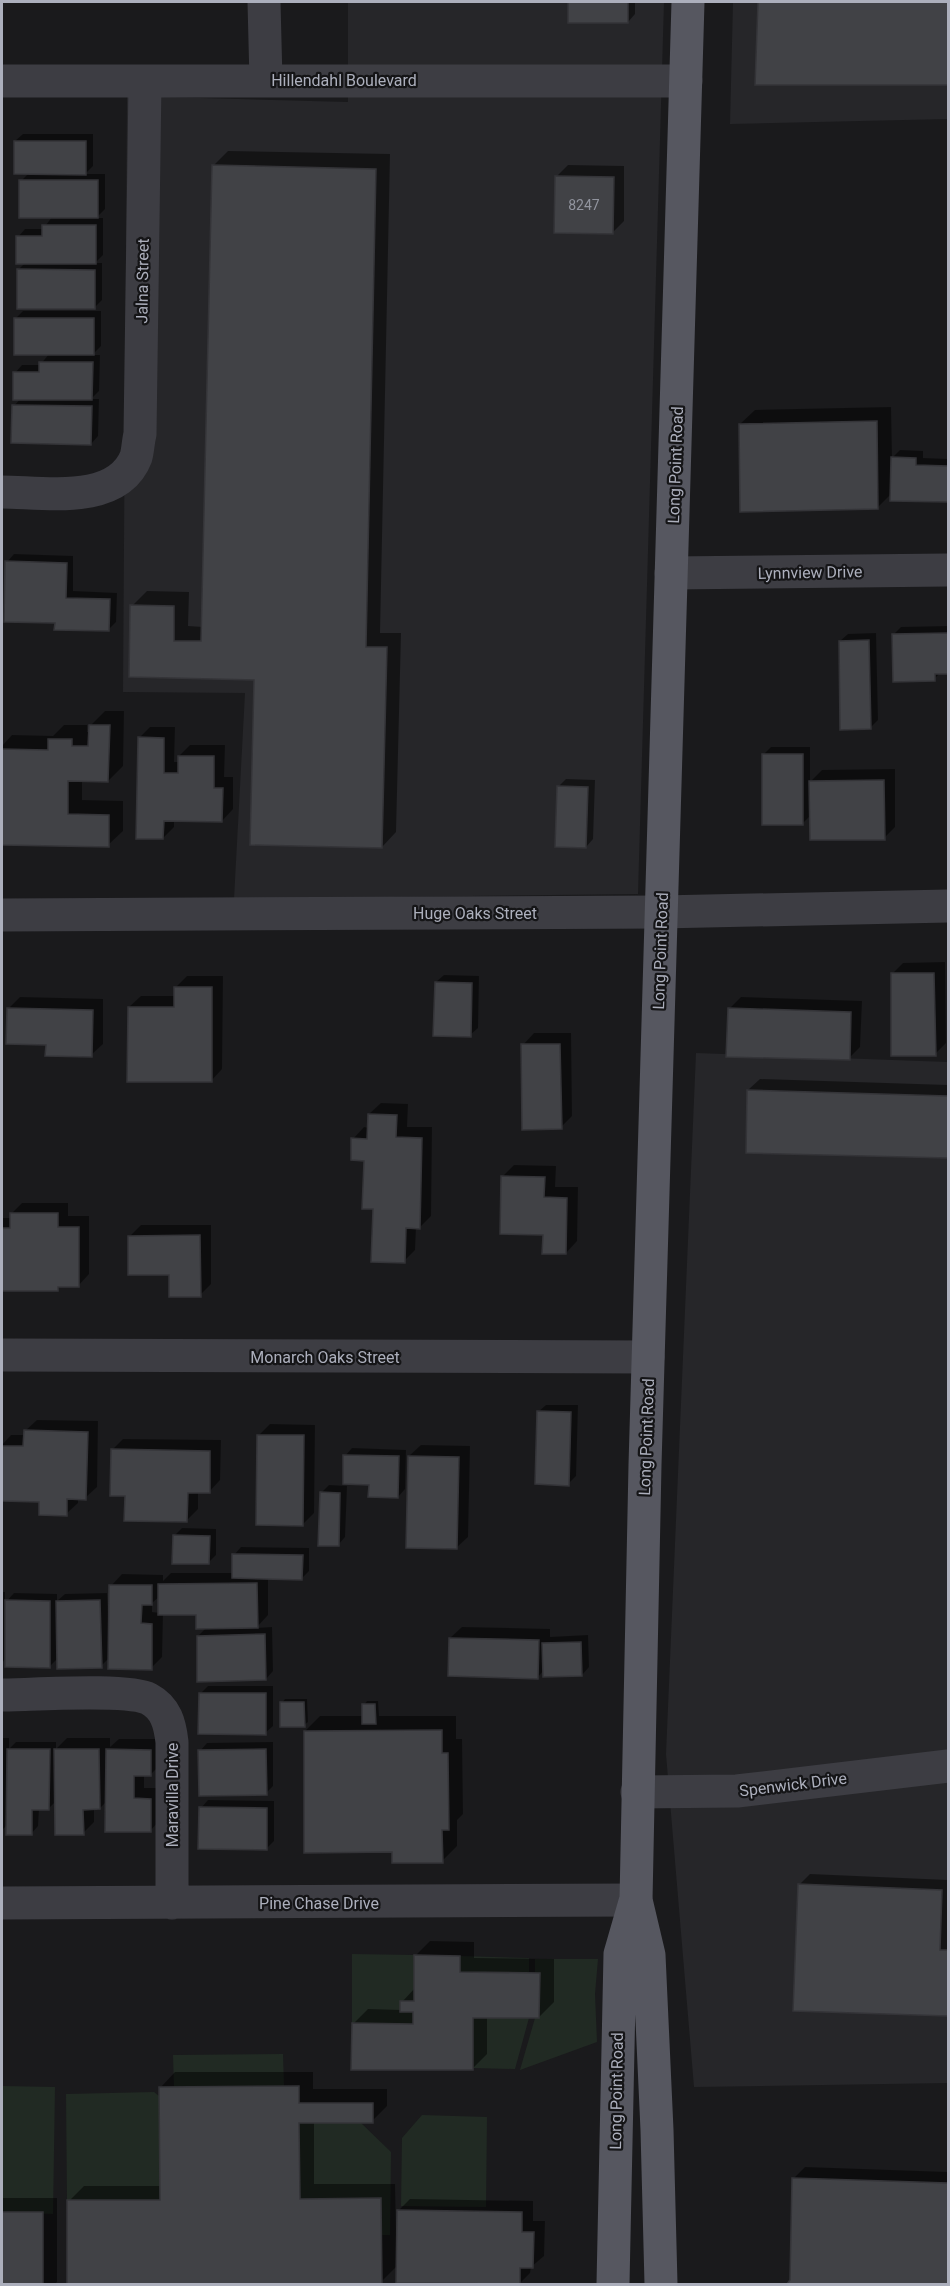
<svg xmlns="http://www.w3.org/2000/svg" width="950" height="2286" viewBox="0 0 950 2286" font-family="Roboto,sans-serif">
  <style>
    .built { fill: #262629 }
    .green { fill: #212a23 }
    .shadow { fill: #0007; fill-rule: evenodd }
    .building { fill: #414246; stroke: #343438; stroke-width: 1.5 }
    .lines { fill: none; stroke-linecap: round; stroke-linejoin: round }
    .minor { stroke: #3d3d43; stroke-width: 33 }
    .major { stroke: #565760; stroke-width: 33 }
    .labels { text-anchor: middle; stroke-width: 4.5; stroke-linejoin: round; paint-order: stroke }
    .number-label { font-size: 14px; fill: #91949e }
    .street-label { font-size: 16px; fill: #acafbc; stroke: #151517 }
  </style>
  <rect width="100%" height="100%" fill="#1a1a1c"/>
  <path class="built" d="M 348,2 L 664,2 L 638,894 L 234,899 L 245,693 L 123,692 L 127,96 L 348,102 Z
    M 733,2 L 948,2 L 948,119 L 730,124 Z
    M 696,1053 L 948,1062 L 948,2083 L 694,2087 L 666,1754 Z"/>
  <path class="green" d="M 352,1954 L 414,1955 L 414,2001 L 400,2001 L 400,2012 L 413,2012 L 413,2024 L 352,2023 Z
    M 460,1956 L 529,1958 L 529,1973 L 460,1972 Z
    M 535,1959 L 598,1959 L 595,1994 L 597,2042 L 520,2070 L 535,2018 L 539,2018 L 540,1973 L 535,1973 Z
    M 473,2018 L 529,2018 L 515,2069 L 473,2068 Z
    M 283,2054 L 284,2086 L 174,2087 L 173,2055 Z
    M 2,2086 L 55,2087 L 53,2214 L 2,2212 Z
    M 154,2092 L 159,2096 L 160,2200 L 67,2200 L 66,2094 Z
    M 422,2115 L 487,2117 L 486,2207 L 401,2206 L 402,2138 Z
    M 299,2123 L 361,2123 L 391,2152 L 390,2235 L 381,2235 L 381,2198 L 300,2199 Z"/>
  <path class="shadow" d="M 570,2 L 635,2 L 635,14 L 628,22 L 570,22 Z
    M 759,2 L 948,2 L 948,84 L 757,84 Z
    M 23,134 L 93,134 L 93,166 L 85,174 L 105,174 L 105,209 L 96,218 L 103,218 L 103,255 L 95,263 L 102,263 L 102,300 L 94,308 L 18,270 L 26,262 L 18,237 L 25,229 L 43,229 L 52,217 L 21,181 L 29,173 L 15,141 Z
    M 228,151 L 390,154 L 380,633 L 401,633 L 396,832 L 382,847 L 255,678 L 131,676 L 132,606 L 147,591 L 189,592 L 188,626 L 203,627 L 213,166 Z
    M 568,165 L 624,166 L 624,221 L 612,233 L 557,176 Z
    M 23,311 L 101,311 L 101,346 L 92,355 L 100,355 L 99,391 L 91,399 L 99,399 L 98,436 L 91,444 L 14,406 L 21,398 L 15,373 L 22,365 L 40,365 L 49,354 L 16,318 Z
    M 891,407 L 892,458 L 900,450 L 923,451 L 923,458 L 948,459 L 948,501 L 891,500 L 891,494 L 878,507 L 740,424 L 755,410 Z
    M 14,554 L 73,556 L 73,591 L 117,593 L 116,622 L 108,630 L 57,622 L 7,562 Z
    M 948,626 L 948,672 L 941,672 L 934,679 L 893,635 L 901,627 Z
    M 876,633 L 878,720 L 870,728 L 840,641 L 848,634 Z
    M 105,711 L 124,711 L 123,766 L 108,781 L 82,780 L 82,800 L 123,801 L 123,831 L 108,845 L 2,844 L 2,746 L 12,735 L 53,736 L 64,725 L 87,725 L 87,732 L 90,732 L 90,726 Z
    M 150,727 L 175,727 L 174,762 L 179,762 L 179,756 L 190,745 L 225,745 L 224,777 L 233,777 L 233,809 L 222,821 L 174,820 L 174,827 L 163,838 L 139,738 Z
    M 771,747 L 810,747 L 810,782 L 822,770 L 895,769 L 895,827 L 884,838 L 811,815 L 803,823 L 763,755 Z
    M 566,779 L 595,780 L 593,839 L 586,847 L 558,787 Z
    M 945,962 L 946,1043 L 935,1054 L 892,974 L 903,963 Z
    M 444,975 L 479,976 L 478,1028 L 470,1035 L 436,982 Z
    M 187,976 L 223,976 L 222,1069 L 211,1081 L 129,1007 L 141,996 L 176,996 L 176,987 Z
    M 20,997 L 103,999 L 103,1044 L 91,1055 L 9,1008 Z
    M 741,997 L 862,1001 L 860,1047 L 849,1058 L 729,1009 Z
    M 534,1033 L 571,1033 L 572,1116 L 561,1127 L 523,1045 Z
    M 760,1079 L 948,1085 L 948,1157 L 747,1151 L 748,1090 Z
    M 381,1103 L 408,1104 L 407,1127 L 432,1127 L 431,1216 L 420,1227 L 416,1227 L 415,1250 L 404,1261 L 374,1208 L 365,1159 L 353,1139 L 364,1127 L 369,1128 L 369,1114 Z
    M 514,1165 L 556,1166 L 555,1187 L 578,1187 L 577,1241 L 566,1253 L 544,1234 L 502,1177 Z
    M 22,1203 L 68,1203 L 68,1216 L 89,1216 L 89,1274 L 78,1286 L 61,1286 L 57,1290 L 2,1290 L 2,1218 L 11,1218 L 11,1214 Z
    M 141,1225 L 211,1225 L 211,1284 L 200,1295 L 171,1273 L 129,1237 Z
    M 546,1405 L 578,1405 L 576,1476 L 568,1484 L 538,1412 Z
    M 37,1420 L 98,1421 L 97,1487 L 85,1498 L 78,1498 L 78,1503 L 66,1514 L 41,1500 L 2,1499 L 2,1445 L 11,1435 L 25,1435 L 25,1431 Z
    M 270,1424 L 315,1425 L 314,1513 L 302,1525 L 259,1435 Z
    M 123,1439 L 221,1440 L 220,1480 L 209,1492 L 198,1492 L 198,1509 L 186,1521 L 126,1495 L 112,1450 Z
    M 421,1445 L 470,1446 L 468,1537 L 456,1548 L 409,1456 Z
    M 352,1448 L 406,1450 L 405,1489 L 398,1497 L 370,1484 L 345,1456 Z
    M 329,1485 L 347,1486 L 345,1537 L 338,1545 L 321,1493 Z
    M 182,1528 L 216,1529 L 216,1555 L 208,1563 L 175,1535 Z
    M 241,1547 L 309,1548 L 309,1571 L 302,1578 L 268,1578 L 268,1615 L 256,1628 L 272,1627 L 273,1671 L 266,1679 L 198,1636 L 207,1627 L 198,1613 L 163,1614 L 162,1657 L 151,1668 L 110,1657 L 101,1666 L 58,1658 L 49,1667 L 6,1658 L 2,1663 L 2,1592 L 5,1592 L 5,1603 L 14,1593 L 57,1594 L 57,1601 L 65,1594 L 107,1593 L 108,1616 L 110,1616 L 111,1586 L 122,1574 L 163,1575 L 163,1581 L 171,1573 L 234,1573 L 234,1555 ZM 160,1596 L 160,1613 L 152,1612 L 152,1603 Z
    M 462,1627 L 550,1629 L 550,1637 L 588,1635 L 589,1667 L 582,1675 L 544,1670 L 538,1677 L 450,1638 Z
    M 208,1686 L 273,1686 L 273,1726 L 265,1733 L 200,1694 Z
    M 285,1699 L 307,1699 L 308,1722 L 304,1725 L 282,1703 Z
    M 367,1701 L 378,1701 L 379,1716 L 456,1716 L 456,1739 L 462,1739 L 463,1814 L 457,1820 L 457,1846 L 442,1861 L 393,1851 L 305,1731 L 320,1716 L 364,1716 L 364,1705 Z
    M 2,1738 L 9,1738 L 9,1749 L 16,1742 L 56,1742 L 56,1749 L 67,1738 L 110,1738 L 110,1747 L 119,1739 L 161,1739 L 161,1764 L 150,1775 L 144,1775 L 144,1788 L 162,1788 L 161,1819 L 150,1831 L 107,1801 L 100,1808 L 94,1808 L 94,1822 L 83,1833 L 57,1800 L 48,1809 L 39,1809 L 38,1826 L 31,1834 L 8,1824 L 2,1830 Z
    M 273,1742 L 273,1786 L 266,1793 L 200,1751 L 207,1743 Z
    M 208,1800 L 274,1801 L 274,1841 L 266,1849 L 201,1808 Z
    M 810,1874 L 948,1880 L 948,2015 L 795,2010 L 799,1885 Z
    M 430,1941 L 474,1942 L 474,1958 L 554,1959 L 554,2002 L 539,2017 L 487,2016 L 487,2054 L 472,2069 L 353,2024 L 368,2009 L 401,2010 L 402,2002 L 415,1988 L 416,1955 Z
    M 175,2072 L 313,2072 L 313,2089 L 387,2089 L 387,2106 L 372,2121 L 314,2121 L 314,2184 L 395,2184 L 396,2233 L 399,2233 L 399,2210 L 410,2199 L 533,2201 L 533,2221 L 545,2221 L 544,2256 L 531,2267 L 530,2273 L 519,2284 L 398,2281 L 398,2265 L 381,2282 L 69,2201 L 84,2186 L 161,2186 L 161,2087 Z
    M 805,2167 L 948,2172 L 948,2284 L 789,2284 L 792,2280 L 794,2178 Z
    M 2,2198 L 57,2198 L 57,2282 L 55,2284 L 2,2284 Z"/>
  <path class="building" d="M 568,2 L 628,2 L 628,23 L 568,23 Z
    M 758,2 L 948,2 L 948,85 L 755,85 Z
    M 14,141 L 86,141 L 86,175 L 14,174 Z
    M 212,165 L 376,169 L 366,647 L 387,647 L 382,848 L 250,845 L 254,680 L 129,677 L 130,605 L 174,606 L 174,641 L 201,641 Z
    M 555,176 L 614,177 L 613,234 L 554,233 Z
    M 19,180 L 98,180 L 98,218 L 19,218 Z
    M 42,225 L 96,225 L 96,264 L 16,264 L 16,236 L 42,236 Z
    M 17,269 L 95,270 L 95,309 L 17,309 Z
    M 14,318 L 94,318 L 94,355 L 14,355 Z
    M 39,362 L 93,362 L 92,400 L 13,400 L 13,372 L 39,372 Z
    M 12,405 L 92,406 L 91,445 L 11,443 Z
    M 877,421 L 878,509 L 740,512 L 739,424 Z
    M 891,457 L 916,458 L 916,465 L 948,466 L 948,502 L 890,501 Z
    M 5,561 L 67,563 L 66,598 L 110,599 L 109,631 L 54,630 L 55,623 L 4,622 Z
    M 948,633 L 948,674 L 935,674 L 935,681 L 893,682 L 892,634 Z
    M 869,640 L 871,729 L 840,730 L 839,641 Z
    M 89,725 L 110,725 L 108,782 L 68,781 L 68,814 L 109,815 L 109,847 L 2,845 L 2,749 L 48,750 L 48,739 L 72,739 L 72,746 L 88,746 Z
    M 138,737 L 164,738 L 164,773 L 178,773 L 178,756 L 214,756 L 214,788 L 223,788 L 222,822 L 164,821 L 163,839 L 136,839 Z
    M 762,754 L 803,754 L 803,825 L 762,825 Z
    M 884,780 L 885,840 L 810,840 L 809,781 Z
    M 557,786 L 588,787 L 586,848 L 555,847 Z
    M 891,973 L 934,973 L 936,1056 L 891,1056 Z
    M 435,982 L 472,983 L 471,1037 L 433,1036 Z
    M 174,987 L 212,987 L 212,1082 L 127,1082 L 128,1007 L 174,1007 Z
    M 7,1008 L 93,1010 L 92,1057 L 45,1056 L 46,1045 L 6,1044 Z
    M 728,1008 L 851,1012 L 850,1060 L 726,1057 Z
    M 521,1044 L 560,1044 L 562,1129 L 522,1130 Z
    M 747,1090 L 948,1096 L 948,1158 L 746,1153 Z
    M 368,1114 L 397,1115 L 396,1137 L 422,1138 L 420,1229 L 406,1228 L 405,1263 L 371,1262 L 373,1209 L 362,1209 L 364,1161 L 351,1160 L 351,1138 L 367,1139 Z
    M 501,1176 L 545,1177 L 544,1197 L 567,1198 L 566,1254 L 542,1254 L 543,1235 L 500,1234 Z
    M 10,1213 L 58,1213 L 58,1227 L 79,1227 L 79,1287 L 58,1287 L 58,1291 L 2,1291 L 2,1228 L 10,1228 Z
    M 200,1235 L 201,1297 L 169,1297 L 169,1275 L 128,1275 L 128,1236 Z
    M 537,1411 L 571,1412 L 569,1486 L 535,1484 Z
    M 24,1430 L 88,1432 L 86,1500 L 67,1499 L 67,1516 L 39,1515 L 39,1502 L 2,1501 L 2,1446 L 23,1446 Z
    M 257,1435 L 304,1435 L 303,1526 L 256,1525 Z
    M 111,1449 L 210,1451 L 210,1493 L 188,1493 L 187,1522 L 124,1521 L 125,1496 L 110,1496 Z
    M 343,1455 L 399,1456 L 398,1498 L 368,1497 L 369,1485 L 343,1484 Z
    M 408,1456 L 459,1457 L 457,1549 L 406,1548 Z
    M 320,1492 L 340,1493 L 339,1546 L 318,1546 Z
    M 173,1535 L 210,1536 L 209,1564 L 172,1564 Z
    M 232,1554 L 303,1555 L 302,1580 L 232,1578 Z
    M 257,1583 L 258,1628 L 196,1629 L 196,1615 L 158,1615 L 158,1584 Z
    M 109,1585 L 152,1585 L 152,1605 L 142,1605 L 141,1623 L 152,1624 L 152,1670 L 108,1669 Z
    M 5,1600 L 50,1601 L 50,1668 L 5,1667 Z
    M 100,1600 L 102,1668 L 57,1669 L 56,1601 Z
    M 265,1634 L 266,1680 L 197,1682 L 197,1636 Z
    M 449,1638 L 539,1640 L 538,1679 L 448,1676 Z
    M 581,1642 L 582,1676 L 543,1677 L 542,1643 Z
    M 199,1693 L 266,1693 L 266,1735 L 198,1734 Z
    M 280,1702 L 304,1702 L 305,1727 L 280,1727 Z
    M 362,1704 L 375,1704 L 376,1724 L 362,1724 Z
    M 442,1730 L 442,1753 L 448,1753 L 449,1830 L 442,1830 L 443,1863 L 392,1863 L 392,1852 L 304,1853 L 304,1731 Z
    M 7,1749 L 50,1749 L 49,1810 L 32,1810 L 32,1835 L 6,1835 Z
    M 54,1749 L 99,1749 L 100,1809 L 83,1810 L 84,1835 L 55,1835 Z
    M 106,1749 L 151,1750 L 151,1776 L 134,1776 L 134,1798 L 151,1799 L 151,1832 L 105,1832 Z
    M 266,1749 L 267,1795 L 199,1796 L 198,1750 Z
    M 199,1807 L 267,1808 L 267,1850 L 198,1849 Z
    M 798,1884 L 942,1890 L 940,1950 L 948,1950 L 948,2016 L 793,2011 Z
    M 414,1955 L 460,1956 L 460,1972 L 540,1973 L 539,2018 L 473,2018 L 473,2070 L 351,2070 L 352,2023 L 413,2024 L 413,2012 L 400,2012 L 400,2001 L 414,2001 Z
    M 299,2086 L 299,2103 L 373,2103 L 373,2123 L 299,2123 L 300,2199 L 381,2198 L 382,2284 L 67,2284 L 67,2200 L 160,2200 L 159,2087 Z
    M 792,2178 L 948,2183 L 948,2284 L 787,2284 L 790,2280 Z
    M 397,2210 L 522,2212 L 522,2232 L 534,2232 L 533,2268 L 520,2268 L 520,2284 L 396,2283 Z
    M 2,2212 L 43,2212 L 43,2284 L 2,2284 Z"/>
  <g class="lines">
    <path class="minor" d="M 264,2 L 266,81
      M 2,81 L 686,81
      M 2,492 C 42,492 117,506 136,457 C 138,450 138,442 140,434 L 145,81
      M 671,573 L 948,570
      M 2,915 L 661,912 L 948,906
      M 2,1355 L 648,1357
      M 2,1695 C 30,1695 128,1688 149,1699 C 166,1708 170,1724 172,1742 L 172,1903
      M 637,1792 L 737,1791 L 948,1766
      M 2,1903 L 636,1900"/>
    <path class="major" d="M 613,2284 L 620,1954 L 635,1902
      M 661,2284 L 657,2130 L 649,1955 L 636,1900 L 645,1465 L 688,2"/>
  </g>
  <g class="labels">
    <g class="number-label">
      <text x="584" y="210">8247</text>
    </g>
    <g class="street-label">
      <text x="344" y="86">Hillendahl Boulevard</text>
      <text transform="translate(142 281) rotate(-89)" y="6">Jalna Street</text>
      <text transform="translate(675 465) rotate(-88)" y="6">Long Point Road</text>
      <text transform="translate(810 572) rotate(-1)" y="6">Lynnview Drive</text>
      <text x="475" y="919">Huge Oaks Street</text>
      <text transform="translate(660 951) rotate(-88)" y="6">Long Point Road</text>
      <text x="325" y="1363">Monarch Oaks Street</text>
      <text transform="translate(646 1437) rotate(-88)" y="6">Long Point Road</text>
      <text transform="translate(793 1784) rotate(-7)" y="6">Spenwick Drive</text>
      <text transform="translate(172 1795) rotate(-90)" y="6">Maravilla Drive</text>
      <text x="319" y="1909">Pine Chase Drive</text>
      <text transform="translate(616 2091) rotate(-89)" y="6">Long Point Road</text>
    </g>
  </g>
  <rect width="950" height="2286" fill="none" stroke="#acafbc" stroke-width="6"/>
</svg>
